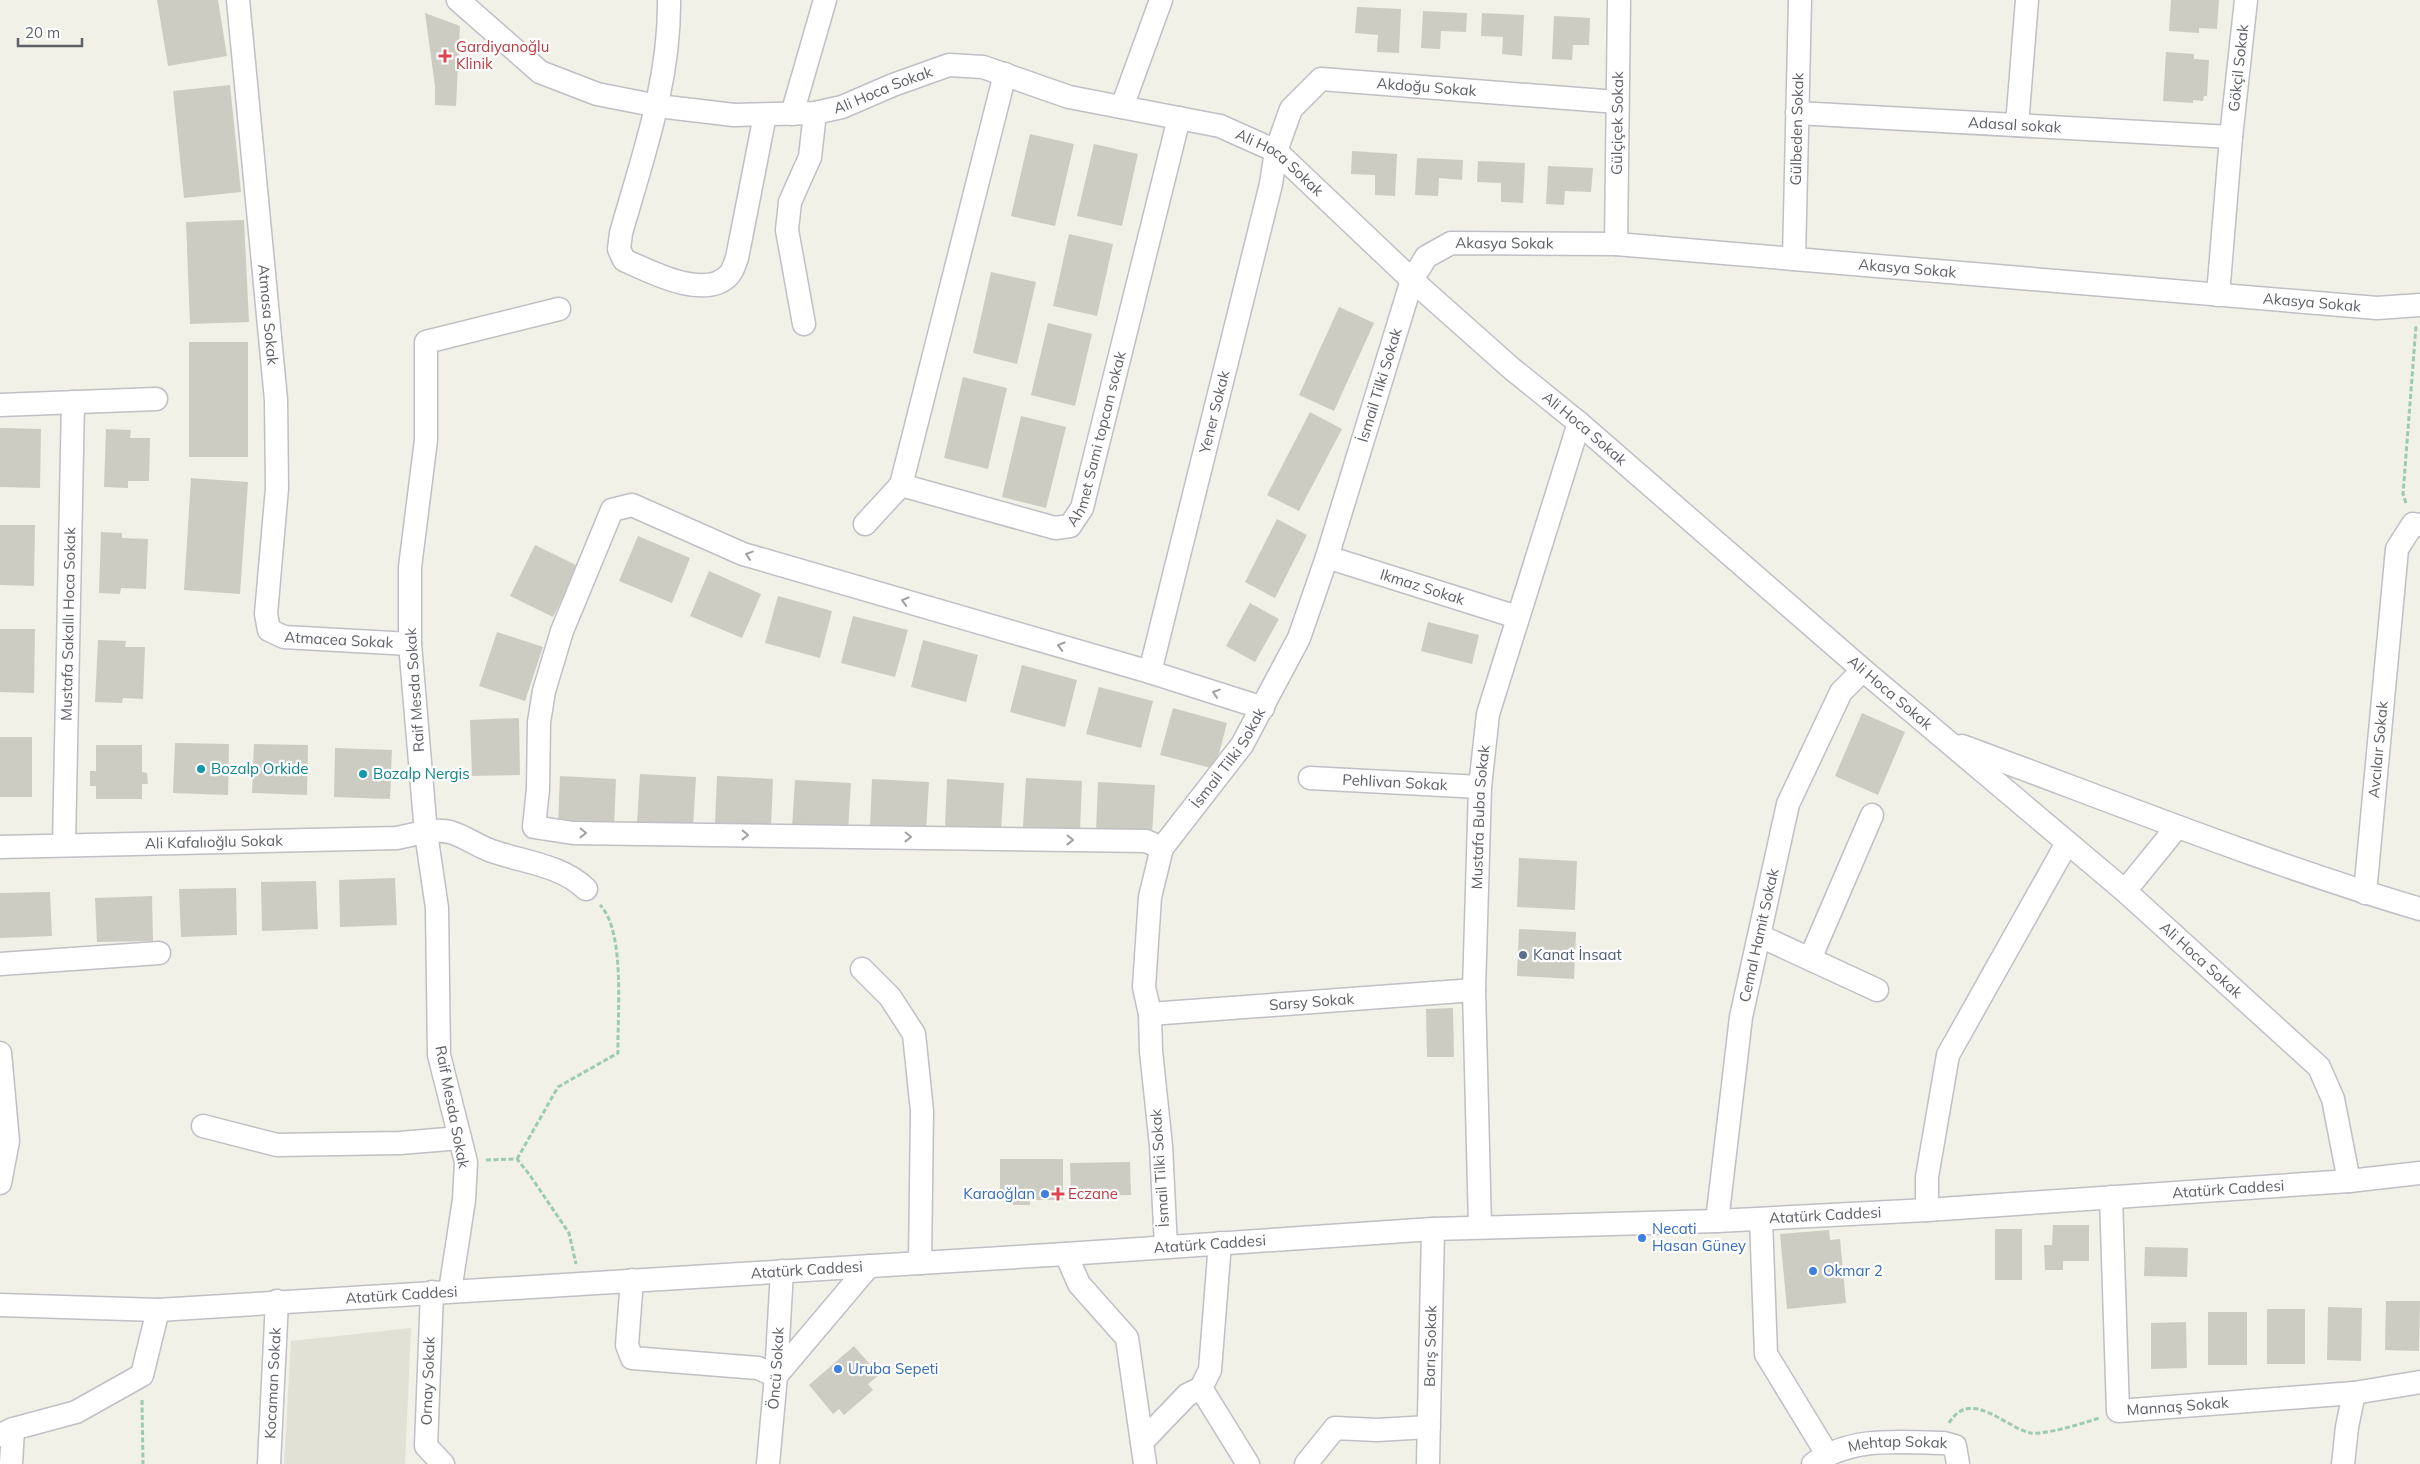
<svg xmlns="http://www.w3.org/2000/svg" width="2420" height="1464" viewBox="0 0 2420 1464" font-family="Mulish,sans-serif">
  <style>
    .education { fill: #e2e1d5 }
    .building { fill: #cdccc3 }
    .lines { fill: none; stroke-linecap: round; stroke-linejoin: round }
    .minor-casing { stroke: #bfbfc6; stroke-width: 25 }
    .path { stroke: #9bccb3; stroke-width: 3; stroke-dasharray: 5 2.5; stroke-linecap: butt }
    .minor { stroke: #fff; stroke-width: 22 }
    .oneway { stroke: #9ea0a4 }
    .health-dot { fill: #e0444e; stroke: #fff; stroke-width: 2 }
    .culture-dot { fill: #0f9aa8; stroke: #fff; stroke-width: 2 }
    .service-dot { fill: #5c6f8a; stroke: #fff; stroke-width: 2 }
    .shop-dot { fill: #3f7fe0; stroke: #fff; stroke-width: 2 }
    .labels { text-anchor: middle; stroke-width: 4.5; stroke-linejoin: round; paint-order: stroke }
    .health-label { font-size: 15px; fill: #be3a42; stroke: #fff; text-anchor: start }
    .street-label { font-size: 15px; fill: #5e6168; stroke: #fff }
    .culture-label { font-size: 15px; fill: #0d838f; stroke: #fff; text-anchor: start }
    .service-label { font-size: 15px; fill: #4e5e75; stroke: #fff; text-anchor: start }
    .shop-label { font-size: 15px; fill: #366cbe; stroke: #fff; text-anchor: start }
  </style>
  <rect width="100%" height="100%" fill="#f1f1e7"/>
  <path class="education" d="M 411,1328 L 405,1464 L 284,1464 L 291,1341 Z"/>
  <path class="building" d="M 157,0 L 218,0 L 227,56 L 168,66 Z
    M 2171,0 L 2219,0 L 2217,29 L 2199,28 L 2199,33 L 2169,31 Z
    M 1357,7 L 1401,9 L 1399,53 L 1377,52 L 1378,35 L 1355,33 Z
    M 1423,11 L 1467,13 L 1466,32 L 1441,31 L 1440,49 L 1421,48 Z
    M 425,13 L 460,26 L 456,106 L 435,105 L 435,86 Z
    M 1482,13 L 1524,15 L 1522,56 L 1502,54 L 1503,37 L 1481,36 Z
    M 1554,16 L 1590,18 L 1589,45 L 1573,45 L 1572,60 L 1552,59 Z
    M 2166,52 L 2194,54 L 2194,59 L 2209,60 L 2207,96 L 2204,96 L 2203,101 L 2193,100 L 2193,103 L 2163,101 Z
    M 230,85 L 241,192 L 184,198 L 173,91 Z
    M 1030,134 L 1074,144 L 1055,226 L 1011,216 Z
    M 1094,144 L 1138,154 L 1122,226 L 1077,216 Z
    M 1352,151 L 1397,154 L 1395,196 L 1375,195 L 1375,175 L 1351,174 Z
    M 1417,158 L 1463,160 L 1462,180 L 1439,178 L 1438,196 L 1415,195 Z
    M 1478,161 L 1525,163 L 1523,203 L 1501,202 L 1501,183 L 1477,182 Z
    M 1548,166 L 1593,168 L 1591,192 L 1565,191 L 1564,205 L 1546,204 Z
    M 244,220 L 249,322 L 190,324 L 186,222 Z
    M 1069,234 L 1113,244 L 1097,316 L 1053,306 Z
    M 991,272 L 1036,282 L 1017,364 L 973,353 Z
    M 1339,307 L 1374,323 L 1334,411 L 1299,395 Z
    M 1048,323 L 1092,334 L 1075,406 L 1031,395 Z
    M 189,342 L 248,342 L 248,457 L 189,457 Z
    M 963,377 L 1007,388 L 988,469 L 944,458 Z
    M 1310,412 L 1342,429 L 1299,511 L 1267,495 Z
    M 1021,416 L 1066,427 L 1046,508 L 1002,497 Z
    M 0,428 L 41,429 L 40,488 L 0,487 Z
    M 106,429 L 131,430 L 130,438 L 150,438 L 149,481 L 128,481 L 128,488 L 104,487 Z
    M 191,478 L 248,482 L 240,594 L 184,590 Z
    M 1277,519 L 1307,535 L 1275,598 L 1245,582 Z
    M 0,525 L 35,525 L 34,586 L 0,585 Z
    M 101,532 L 122,533 L 122,538 L 148,539 L 146,589 L 121,588 L 120,594 L 99,593 Z
    M 638,536 L 690,558 L 672,603 L 619,581 Z
    M 535,545 L 578,566 L 553,617 L 510,596 Z
    M 709,571 L 761,594 L 742,638 L 690,616 Z
    M 778,596 L 832,611 L 820,658 L 765,643 Z
    M 1250,603 L 1279,619 L 1255,662 L 1226,646 Z
    M 853,616 L 908,630 L 895,677 L 841,663 Z
    M 1428,622 L 1479,635 L 1472,664 L 1421,651 Z
    M 0,629 L 35,629 L 34,693 L 0,692 Z
    M 497,632 L 543,647 L 525,701 L 479,686 Z
    M 98,640 L 126,641 L 125,647 L 145,647 L 143,699 L 123,698 L 122,703 L 95,702 Z
    M 923,640 L 978,655 L 966,702 L 911,687 Z
    M 1022,665 L 1077,680 L 1065,727 L 1010,712 Z
    M 1099,687 L 1153,701 L 1141,748 L 1086,734 Z
    M 1173,708 L 1227,723 L 1215,769 L 1160,755 Z
    M 1862,713 L 1905,732 L 1878,795 L 1835,776 Z
    M 519,718 L 520,775 L 472,776 L 470,720 Z
    M 0,737 L 32,737 L 32,797 L 0,797 Z
    M 175,743 L 229,744 L 228,795 L 173,793 Z
    M 254,744 L 308,745 L 307,795 L 252,793 Z
    M 96,745 L 142,745 L 142,772 L 147,773 L 148,784 L 142,784 L 142,799 L 96,799 L 96,786 L 90,786 L 90,771 L 96,771 Z
    M 335,748 L 392,750 L 390,799 L 334,797 Z
    M 640,774 L 696,777 L 693,826 L 637,823 Z
    M 560,776 L 616,779 L 614,827 L 558,824 Z
    M 717,776 L 773,779 L 771,827 L 715,824 Z
    M 1026,778 L 1082,781 L 1080,830 L 1023,827 Z
    M 872,779 L 929,782 L 926,830 L 870,827 Z
    M 947,779 L 1004,783 L 1001,831 L 945,828 Z
    M 795,780 L 851,783 L 848,831 L 792,828 Z
    M 1098,782 L 1155,785 L 1152,834 L 1096,831 Z
    M 1519,858 L 1577,861 L 1575,910 L 1517,907 Z
    M 395,878 L 397,925 L 340,927 L 339,880 Z
    M 316,881 L 318,929 L 262,931 L 261,882 Z
    M 236,888 L 237,935 L 181,937 L 179,889 Z
    M 50,892 L 52,936 L 0,938 L 0,893 Z
    M 152,896 L 153,941 L 97,942 L 95,898 Z
    M 1519,929 L 1576,932 L 1574,979 L 1517,976 Z
    M 1453,1008 L 1454,1057 L 1427,1057 L 1426,1009 Z
    M 1000,1159 L 1063,1159 L 1063,1200 L 1035,1200 L 1035,1194 L 1030,1194 L 1030,1205 L 1013,1205 L 1013,1200 L 1000,1200 Z
    M 1130,1162 L 1131,1195 L 1071,1196 L 1070,1163 Z
    M 2053,1225 L 2089,1225 L 2089,1261 L 2063,1261 L 2063,1270 L 2045,1270 L 2044,1245 L 2052,1245 Z
    M 1995,1229 L 2022,1229 L 2022,1280 L 1995,1280 Z
    M 1829,1230 L 1830,1240 L 1840,1239 L 1846,1303 L 1787,1309 L 1780,1234 Z
    M 2145,1247 L 2188,1248 L 2187,1277 L 2144,1276 Z
    M 2386,1301 L 2420,1301 L 2419,1351 L 2385,1350 Z
    M 2328,1307 L 2362,1308 L 2361,1361 L 2327,1360 Z
    M 2267,1309 L 2305,1309 L 2305,1364 L 2267,1364 Z
    M 2208,1312 L 2247,1312 L 2247,1365 L 2208,1365 Z
    M 2186,1322 L 2187,1368 L 2151,1369 L 2151,1323 Z
    M 854,1346 L 879,1375 L 868,1384 L 873,1390 L 844,1415 L 839,1409 L 833,1414 L 809,1385 Z"/>
  <g class="lines">
    <g class="minor-casing">
      <g id="minor">
        <path id="s1" d="M 238,0 L 276,400 L 277,488 L 266,614 L 269,630 L 284,637 L 410,644"/>
        <path id="s2" d="M 458,0 L 540,72 L 597,94 L 658,106 L 734,115 L 815,113 L 842,107 L 893,85 L 949,65 L 983,67 L 1069,97 L 1220,126 L 1276,151 L 1412,280 L 1511,368 L 1579,423 L 1863,670 L 2125,891 L 2319,1067 L 2333,1099 L 2349,1181"/>
        <path d="M 669,0 C 670,81 643,156 621,233 L 619,249 L 624,260 C 649,271 705,301 729,275 C 733,271 735,263 737,258 L 765,115"/>
        <path id="s3" d="M 1005,74 L 901,485 L 1055,528 L 1070,526 L 1082,508 L 1179,118"/>
        <path d="M 1122,107 L 1161,0"/>
        <path id="s4" d="M 1797,113 L 2231,137"/>
        <path d="M 792,114 L 825,0"/>
        <path d="M 2017,125 L 2027,0"/>
        <path id="s5" d="M 1616,244 L 1619,0"/>
        <path id="s6" d="M 1794,259 L 1800,0"/>
        <path id="s7" d="M 2218,295 L 2231,137 L 2246,0"/>
        <path d="M 804,324 L 787,230 L 790,202 L 810,157 L 815,113"/>
        <path d="M 0,405 L 156,399"/>
        <path d="M 865,524 L 901,485"/>
        <path id="s8" d="M 1327,557 L 1517,617"/>
        <path id="s9" d="M 1150,672 L 1271,184 L 1276,151 L 1291,109 L 1321,79 L 1617,102"/>
        <path d="M 1962,746 C 2114,802 2265,863 2420,909"/>
        <path id="s10" d="M 1310,778 L 1480,787"/>
        <path id="s11" d="M 64,845 L 73,402"/>
        <path id="s12" d="M 0,847 L 397,838 C 413,835 434,828 450,832 C 464,836 476,845 489,850 C 521,862 560,864 586,889"/>
        <path d="M 1162,848 L 1146,841 L 573,833 L 534,827 L 538,789 L 539,722 L 544,691 L 562,631 L 612,510 L 632,505 L 743,554 L 1150,672 L 1263,708"/>
        <path d="M 2125,891 L 2177,827"/>
        <path id="s13" d="M 2365,893 L 2397,549 L 2413,524 L 2420,525"/>
        <path d="M 1760,936 L 1877,990"/>
        <path d="M 1810,959 L 1872,815"/>
        <path d="M 0,964 L 159,953"/>
        <path d="M 862,969 L 890,997 L 914,1034 L 922,1111 L 920,1263"/>
        <path id="s14" d="M 1150,1014 L 1474,990"/>
        <path d="M 0,1053 L 8,1141 L 0,1183"/>
        <path d="M 203,1126 L 277,1145 L 400,1143 L 460,1138"/>
        <path id="s15" d="M 2111,1197 L 2118,1411 L 2354,1393 L 2420,1382"/>
        <path d="M 1927,1210 L 1927,1177 L 1948,1055 L 2067,843"/>
        <path d="M 1761,1219 L 1766,1354 L 1827,1454"/>
        <path id="s16" d="M 1717,1221 L 1741,1017 L 1788,804 L 1841,692 L 1863,670"/>
        <path id="s17" d="M 1480,1226 L 1474,990 L 1480,787 L 1488,714 L 1579,423"/>
        <path id="s18" d="M 1166,1247 L 1161,1146 L 1151,1051 L 1150,1014 L 1144,987 L 1150,897 L 1162,848 L 1242,745 L 1299,638 L 1327,557 L 1412,280 L 1426,257 L 1451,243 L 1616,244 L 2377,308 L 2420,305"/>
        <path d="M 1066,1254 L 1079,1284 L 1127,1338 L 1145,1464"/>
        <path d="M 632,1280 L 627,1345 L 632,1358 L 758,1368 L 776,1376 L 869,1266"/>
        <path d="M 450,1291 L 464,1200 L 466,1162 L 439,1055 L 437,908 L 426,833 L 410,644 L 410,567 L 426,440 L 426,342 L 559,309"/>
        <path d="M 432,1292 L 426,1446 L 443,1464"/>
        <path id="s19" d="M 0,1305 L 158,1310 L 1066,1254 L 1433,1229 L 1717,1221 L 1927,1210 L 2349,1181 L 2420,1173"/>
        <path d="M 1201,1388 L 1248,1464"/>
        <path d="M 0,1435 L 13,1429 L 76,1412 L 142,1375 L 158,1310"/>
        <path d="M 1142,1442 L 1187,1395 L 1201,1388 L 1210,1370 L 1220,1243"/>
        <path d="M 11,1464 L 13,1429"/>
        <path id="s20" d="M 269,1464 L 277,1301"/>
        <path id="s21" d="M 768,1464 L 776,1376 L 782,1271"/>
        <path d="M 1306,1464 L 1335,1428 L 1377,1430 L 1429,1427"/>
        <path id="s22" d="M 1428,1464 L 1433,1229"/>
        <path id="s23" d="M 1813,1464 C 1851,1436 1899,1442 1944,1443 L 1955,1446 L 1958,1464"/>
        <path d="M 2343,1464 L 2347,1427 L 2354,1393"/>
      </g>
    </g>
    <path class="path" d="M 2406,503 L 2403,494 L 2416,326
      M 517,1159 L 558,1087 L 618,1053 C 617,1016 626,932 600,905
      M 486,1160 L 517,1159 L 529,1174 L 569,1233 L 576,1264
      M 142,1400 L 143,1464
      M 1949,1423 C 1971,1387 2005,1428 2031,1433 C 2045,1435 2085,1423 2099,1418"/>
    <use href="#minor" class="minor"/>
  </g>
  <defs><path id="oneway-chevron" d="M-2-3.5L2.5 0L-2 3.5" fill="none" stroke-width="1.6" stroke-linecap="round" stroke-linejoin="round" transform="scale(1.25)"/></defs>
  <g class="oneway">
    <use href="#oneway-chevron" transform="translate(749 555) rotate(-162)"/>
    <use href="#oneway-chevron" transform="translate(905 601) rotate(-164)"/>
    <use href="#oneway-chevron" transform="translate(1061 646) rotate(-164)"/>
    <use href="#oneway-chevron" transform="translate(1216 693) rotate(-162)"/>
    <use href="#oneway-chevron" transform="translate(583 833) rotate(1)"/>
    <use href="#oneway-chevron" transform="translate(745 835) rotate(1)"/>
    <use href="#oneway-chevron" transform="translate(908 837) rotate(1)"/>
    <use href="#oneway-chevron" transform="translate(1070 840) rotate(1)"/>
  </g>
  <g class="health-dot">
    <path d="M442.5 48.5h5v5h5v5h-5v5h-5v-5h-5v-5h5z"/>
    <path d="M1055.5 1186.5h5v5h5v5h-5v5h-5v-5h-5v-5h5z"/>
  </g>
  <g class="culture-dot">
    <circle cx="201" cy="769" r="5"/>
    <circle cx="363" cy="774" r="5"/>
  </g>
  <circle class="service-dot" cx="1523" cy="955" r="5"/>
  <g class="shop-dot">
    <circle cx="1045" cy="1194" r="5"/>
    <circle cx="1642" cy="1238" r="5"/>
    <circle cx="1813" cy="1271" r="5"/>
    <circle cx="838" cy="1369" r="5"/>
  </g>
  <g class="labels">
    <g class="health-label">
      <text x="456" y="52">Gardiyanoğlu<tspan x="456" dy="17">Klinik</tspan></text>
      <text x="1068" y="1199">Eczane</text>
    </g>
    <g class="street-label">
      <text dy="5" stroke="none"><textPath href="#s7" startOffset="228">Gökçil Sokak</textPath></text>
      <text dy="5" stroke="none"><textPath href="#s9" startOffset="729">Akdoğu Sokak</textPath></text>
      <text dy="5" stroke="none"><textPath href="#s2" startOffset="462">Ali Hoca Sokak</textPath></text>
      <text dy="5" stroke="none"><textPath href="#s5" startOffset="121">Gülçiçek Sokak</textPath></text>
      <text dy="5" stroke="none"><textPath href="#s4" startOffset="218">Adasal sokak</textPath></text>
      <text dy="5" stroke="none"><textPath href="#s6" startOffset="130">Gülbeden Sokak</textPath></text>
      <text dy="5" stroke="none"><textPath href="#s2" startOffset="882">Ali Hoca Sokak</textPath></text>
      <text dy="5" stroke="none"><textPath href="#s18" startOffset="1138">Akasya Sokak</textPath></text>
      <text dy="5" stroke="none"><textPath href="#s18" startOffset="1542">Akasya Sokak</textPath></text>
      <text dy="5" stroke="none"><textPath href="#s18" startOffset="1948">Akasya Sokak</textPath></text>
      <text dy="5" stroke="none"><textPath href="#s1" startOffset="316">Atmasa Sokak</textPath></text>
      <text dy="5" stroke="none"><textPath href="#s18" startOffset="919">İsmail Tilki Sokak</textPath></text>
      <text dy="5" stroke="none"><textPath href="#s9" startOffset="268">Yener Sokak</textPath></text>
      <text dy="5" stroke="none"><textPath href="#s2" startOffset="1288">Ali Hoca Sokak</textPath></text>
      <text dy="5" stroke="none"><textPath href="#s3" startOffset="691">Ahmet Sami topcan sokak</textPath></text>
      <text dy="5" stroke="none"><textPath href="#s8" startOffset="100">Ikmaz Sokak</textPath></text>
      <text dy="5" stroke="none"><textPath href="#s11" startOffset="221">Mustafa Sakallı Hoca Sokak</textPath></text>
      <text dy="5" stroke="none"><textPath href="#s1" startOffset="704">Atmacea Sokak</textPath></text>
      <text transform="translate(415 690) rotate(-94)" y="5">Raif Mesda Sokak</text>
      <text dy="5" stroke="none"><textPath href="#s2" startOffset="1692">Ali Hoca Sokak</textPath></text>
      <text dy="5" stroke="none"><textPath href="#s13" startOffset="144">Avcılaır Sokak</textPath></text>
      <text dy="5" stroke="none"><textPath href="#s18" startOffset="514">İsmail Tilki Sokak</textPath></text>
      <text dy="5" stroke="none"><textPath href="#s10" startOffset="85">Pehlivan Sokak</textPath></text>
      <text dy="5" stroke="none"><textPath href="#s17" startOffset="409">Mustafa Buba Sokak</textPath></text>
      <text dy="5" stroke="none"><textPath href="#s12" startOffset="214">Ali Kafalıoğlu Sokak</textPath></text>
      <text dy="5" stroke="none"><textPath href="#s16" startOffset="289">Cemal Hamit Sokak</textPath></text>
      <text dy="5" stroke="none"><textPath href="#s2" startOffset="2102">Ali Hoca Sokak</textPath></text>
      <text dy="5" stroke="none"><textPath href="#s14" startOffset="162">Sarsy Sokak</textPath></text>
      <text transform="translate(452 1107) rotate(79)" y="5">Raif Mesda Sokak</text>
      <text transform="translate(1160 1168) rotate(-94)" y="5">İsmail Tilki Sokak</text>
      <text dy="5" stroke="none"><textPath href="#s19" startOffset="2232">Atatürk Caddesi</textPath></text>
      <text dy="5" stroke="none"><textPath href="#s19" startOffset="1828">Atatürk Caddesi</textPath></text>
      <text dy="5" stroke="none"><textPath href="#s19" startOffset="1212">Atatürk Caddesi</textPath></text>
      <text dy="5" stroke="none"><textPath href="#s19" startOffset="808">Atatürk Caddesi</textPath></text>
      <text dy="5" stroke="none"><textPath href="#s19" startOffset="402">Atatürk Caddesi</textPath></text>
      <text dy="5" stroke="none"><textPath href="#s22" startOffset="118">Barış Sokak</textPath></text>
      <text dy="5" stroke="none"><textPath href="#s21" startOffset="96">Öncü Sokak</textPath></text>
      <text transform="translate(428 1381) rotate(-88)" y="5">Ornay Sokak</text>
      <text dy="5" stroke="none"><textPath href="#s20" startOffset="81">Kocaman Sokak</textPath></text>
      <text dy="5" stroke="none"><textPath href="#s15" startOffset="274">Mannaş Sokak</textPath></text>
      <text dy="5" stroke="none"><textPath href="#s23" startOffset="89">Mehtap Sokak</textPath></text>
    </g>
    <g class="culture-label">
      <text x="211" y="774">Bozalp Orkide</text>
      <text x="373" y="779">Bozalp Nergis</text>
    </g>
    <g class="service-label">
      <text x="1533" y="960">Kanat İnsaat</text>
    </g>
    <g class="shop-label">
      <text x="1035" y="1199" text-anchor="end">Karaoğlan</text>
      <text x="1652" y="1234">Necati<tspan x="1652" dy="17">Hasan Güney</tspan></text>
      <text x="1823" y="1276">Okmar 2</text>
      <text x="848" y="1374">Uruba Sepeti</text>
    </g>
  </g>
  <path d="M18 38v8h64v-8" fill="none" stroke="#5e6168" stroke-width="2.5"/>
  <text x="25" y="38" font-size="15" fill="#5e6168" stroke="#ffffff" stroke-width="4" paint-order="stroke">20 m</text>
</svg>
